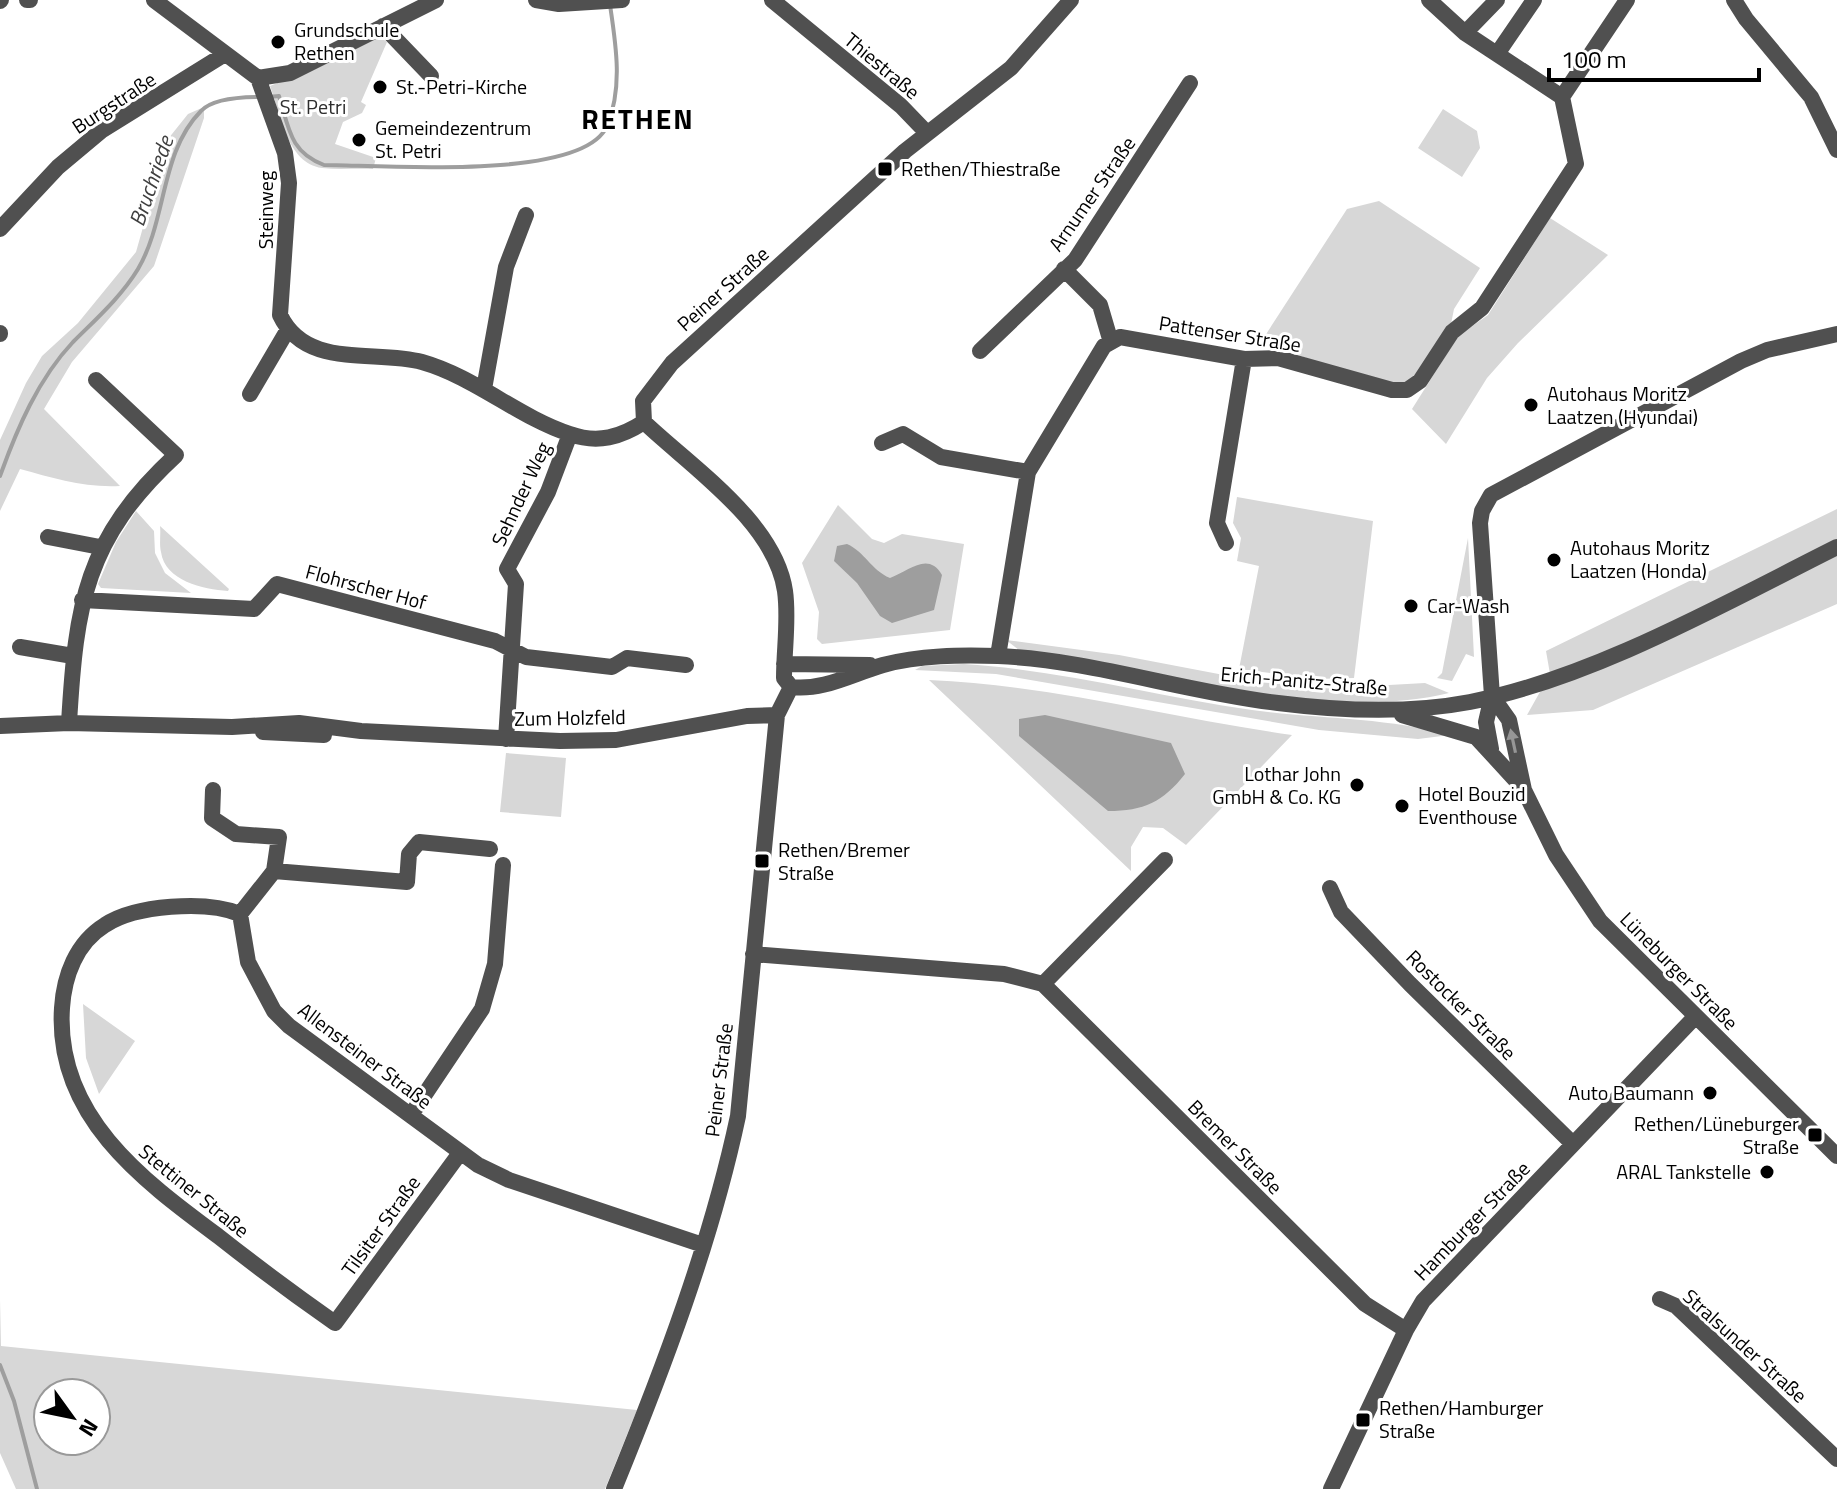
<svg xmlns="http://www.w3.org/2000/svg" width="1837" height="1489" viewBox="0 0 1837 1489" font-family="'Titillium Web',sans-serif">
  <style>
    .green { fill: #d7d7d7; fill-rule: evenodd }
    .water { fill: #9e9e9e }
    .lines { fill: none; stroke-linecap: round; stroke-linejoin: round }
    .stream { stroke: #9e9e9e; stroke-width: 4 }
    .minor { stroke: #505050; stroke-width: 16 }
    .oneway { fill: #969696 }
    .poi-dot { fill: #000; stroke: #fff; stroke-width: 3 }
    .labels { text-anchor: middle; stroke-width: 6; stroke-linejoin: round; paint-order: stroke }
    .poi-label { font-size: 20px; fill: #000; stroke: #fff; text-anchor: start }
    .street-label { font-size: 20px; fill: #000; stroke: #fff }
    .park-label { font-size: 20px; fill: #2e2e2e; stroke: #fff }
    .water-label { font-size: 22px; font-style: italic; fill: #3f3f3f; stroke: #fff }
    .district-label { font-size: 28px; font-weight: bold; letter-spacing: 2px; fill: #000; stroke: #fff }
  </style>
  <rect width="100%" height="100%" fill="#fff"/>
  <path class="green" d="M 377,35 L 387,42 L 361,102 L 366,105 L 362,113 L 343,122 L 335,144 L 376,158 L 373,169 C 356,168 339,170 322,168 C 287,163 281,115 270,86 L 317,67 Z
    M 204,107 L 204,118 L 154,266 L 72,362 L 44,409 L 120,486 C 85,488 53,478 20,469 L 0,511 L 0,440 L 26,383 L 42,356 L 78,323 L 136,252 L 168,139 L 188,114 Z
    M 1443,109 L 1477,131 L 1480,148 L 1462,177 L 1418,148 Z
    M 1379,201 L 1480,268 L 1454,309 L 1450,329 L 1418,380 L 1387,386 L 1261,342 L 1347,209 Z
    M 1550,218 L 1608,255 L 1518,343 L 1487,378 L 1446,444 L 1412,409 L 1458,336 L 1488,315 Z
    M 1237,497 L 1373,521 L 1354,678 L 1316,679 L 1239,669 L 1259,566 L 1237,561 L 1241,538 L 1233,523 Z
    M 838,505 L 872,539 L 884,543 L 902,534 L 964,544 L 950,630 L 822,644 L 817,639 L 819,612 L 802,563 Z
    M 1837,509 L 1837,604 L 1593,710 L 1527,715 L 1550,674 L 1546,651 Z
    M 136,511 L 154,531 L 155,553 L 165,573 L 191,593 L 101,588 L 98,584 L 116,542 Z
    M 160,526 L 229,589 L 228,591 C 203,589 165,581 161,552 C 159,544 161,534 160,526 Z
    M 1468,538 L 1474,657 L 1466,654 L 1452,681 L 1437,678 L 1442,673 Z
    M 1006,640 L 1119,655 L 1250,680 L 1335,688 L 1425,683 L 1449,693 C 1328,723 1142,672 1019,650 Z
    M 964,664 C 1062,670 1155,696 1252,710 C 1318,719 1386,717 1450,735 L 1418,739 L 1319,730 L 996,674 L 915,670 L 922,666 Z
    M 929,680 C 1052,685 1171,718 1292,735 L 1186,845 L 1163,828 L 1143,827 L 1131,847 L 1131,871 Z
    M 506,753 L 566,758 L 561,817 L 500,812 Z
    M 83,1004 L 135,1041 L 99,1094 L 86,1058 Z
    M 0,1300 L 1,1346 L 637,1410 L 605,1489 L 16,1489 L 0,1453 ZM 48,1393 L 96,1393 L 96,1441 L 48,1441 Z"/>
  <path class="water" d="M 847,544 C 865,552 871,570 890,578 C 909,571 928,551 942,575 L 934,610 L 892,623 L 880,616 L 857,583 L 834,561 L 837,546 Z
    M 1045,715 L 1171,743 L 1185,774 C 1163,802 1144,811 1108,811 L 1019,736 L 1019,719 Z"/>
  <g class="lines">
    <path class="stream" d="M 268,97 L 279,96 C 289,129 290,152 324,165 C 378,165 583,182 607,126 C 623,88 616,45 610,5
      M 0,476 C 17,429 38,379 73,342 C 96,319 121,297 138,269 C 167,220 160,152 201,111 C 213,98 243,97 260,97
      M 0,1365 L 14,1401 L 37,1489"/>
    <path class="minor" d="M 27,0 L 30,0
      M 154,0 L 258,78 L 285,153 L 289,183 L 280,315 C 306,370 375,349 422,362 C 475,377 518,417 570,434 C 598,444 621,437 644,422
      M 536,0 L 559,4 L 622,0
      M 772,0 L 901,106 L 927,133
      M 1429,0 L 1465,33 L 1562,97
      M 1734,0 L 1746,19 L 1811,97 L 1837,150
      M 0,1 L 1,0
      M 383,26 L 431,76
      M 1465,33 L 1497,0
      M 1497,54 L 1534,0
      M 258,78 L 290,73 L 436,0
      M 0,229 L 58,167 L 101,131 L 225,54
      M 1064,269 L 1100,305 L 1110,339
      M 0,333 L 0,334
      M 980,351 L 1075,260 L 1190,83
      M 484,389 L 506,267 L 526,215
      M 250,394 L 287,331
      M 882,443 L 903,434 L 941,457 L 1028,472
      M 48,537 L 100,547
      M 1226,543 L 1217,523 L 1244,359
      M 82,600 L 254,609 L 277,584 L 495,641 L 526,657 L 612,667 L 627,658 L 686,665
      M 20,647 L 73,656
      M 998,656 L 1028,472 L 1104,346 L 1120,337 L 1244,359 L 1278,358 L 1392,390 L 1407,390 L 1420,381 L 1452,332 L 1482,308 L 1576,164 L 1562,97 L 1627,0
      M 784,664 L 870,665
      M 791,687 C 823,691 852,674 883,665 C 920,655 960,655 998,656 C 1092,660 1184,692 1278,703 C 1341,711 1407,714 1470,702 C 1593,678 1725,603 1837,547
      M 791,687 L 784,678 C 784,649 789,619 785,591 C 775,522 690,466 644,422 L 643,401 L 672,363 L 905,151 L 1011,68 L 1071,0
      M 1492,696 L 1509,720 L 1524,790 L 1556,855 L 1600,921 L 1837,1156
      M 1402,715 L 1476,737 L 1521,786
      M 69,723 C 76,604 85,539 176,455 L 96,380
      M 0,726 L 69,723 L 232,727 L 299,723 L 361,731 L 560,741 L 616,740 L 747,716 L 777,715
      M 263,732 L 324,735
      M 506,739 L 516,584 L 507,569 L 548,492 L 570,434
      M 1491,749 L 1486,722 L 1492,696 L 1480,523 L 1482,511 L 1491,495 L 1741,361 L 1767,350 L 1837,334
      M 213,790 L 212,818 L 236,834 L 279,837 L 274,871 L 240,914 L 248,962 L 274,1011 L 289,1026 L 478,1165 L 509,1180 L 703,1245
      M 274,871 L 407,882 L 409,854 L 419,842 L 490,849
      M 1330,888 L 1341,912 L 1410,984 L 1573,1144
      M 240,914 C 206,900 135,905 105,925 C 76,943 64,976 62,1008 C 55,1115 141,1179 218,1236 C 256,1266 295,1295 335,1323 L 460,1153
      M 753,954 L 1004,974 L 1043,984 L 1365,1304 L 1406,1330
      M 1043,984 L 1165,860
      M 411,1115 L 482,1009 L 495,964 L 503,865
      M 1660,1299 L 1676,1306 L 1837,1459
      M 614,1489 C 663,1369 711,1243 738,1116 L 777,715 L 791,687
      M 1331,1489 L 1406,1330 L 1423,1301 L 1695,1017"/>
  </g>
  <defs><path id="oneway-solid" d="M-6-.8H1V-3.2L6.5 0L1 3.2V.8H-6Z" transform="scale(2)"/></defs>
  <use class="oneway" href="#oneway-solid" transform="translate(1513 741) rotate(-102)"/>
  <g class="poi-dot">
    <circle cx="278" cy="42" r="8"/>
    <circle cx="380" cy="87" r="8"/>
    <circle cx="359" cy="140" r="8"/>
    <rect x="877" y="161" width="16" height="16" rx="4"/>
    <circle cx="1531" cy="405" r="8"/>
    <circle cx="1554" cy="560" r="8"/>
    <circle cx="1411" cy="606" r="8"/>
    <circle cx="1357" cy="785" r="8"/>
    <circle cx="1402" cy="806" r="8"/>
    <rect x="754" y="853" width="16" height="16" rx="4"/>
    <circle cx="1710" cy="1093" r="8"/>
    <rect x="1807" y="1127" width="16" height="16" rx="4"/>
    <circle cx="1767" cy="1172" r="8"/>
    <rect x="1355" y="1412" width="16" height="16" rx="4"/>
  </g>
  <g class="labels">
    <g class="poi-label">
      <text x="294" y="37">Grundschule<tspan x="294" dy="23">Rethen</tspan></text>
      <text x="396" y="94">St.-Petri-Kirche</text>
      <text x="375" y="135">Gemeindezentrum<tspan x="375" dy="23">St. Petri</tspan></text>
      <text x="901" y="176">Rethen/Thiestraße</text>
      <text x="1547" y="401">Autohaus Moritz<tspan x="1547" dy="23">Laatzen (Hyundai)</tspan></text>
      <text x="1570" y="555">Autohaus Moritz<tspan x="1570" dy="23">Laatzen (Honda)</tspan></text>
      <text x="1427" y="613">Car-Wash</text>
      <text x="1341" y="781" text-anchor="end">Lothar John<tspan x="1341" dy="23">GmbH &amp; Co. KG</tspan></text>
      <text x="1418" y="801">Hotel Bouzid<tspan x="1418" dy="23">Eventhouse</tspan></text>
      <text x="778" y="857">Rethen/Bremer<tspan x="778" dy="23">Straße</tspan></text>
      <text x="1694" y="1100" text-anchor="end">Auto Baumann</text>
      <text x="1799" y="1131" text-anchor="end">Rethen/Lüneburger<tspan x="1799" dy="23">Straße</tspan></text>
      <text x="1751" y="1179" text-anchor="end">ARAL Tankstelle</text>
      <text x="1379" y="1415">Rethen/Hamburger<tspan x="1379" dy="23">Straße</tspan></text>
    </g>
    <g class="street-label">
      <text transform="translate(882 66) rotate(40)" y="7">Thiestraße</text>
      <text transform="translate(114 103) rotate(-33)" y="7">Burgstraße</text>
      <text transform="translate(1092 194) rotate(-55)" y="7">Arnumer Straße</text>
      <text transform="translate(266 210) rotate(-90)" y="7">Steinweg</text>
      <text transform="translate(723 289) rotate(-42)" y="7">Peiner Straße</text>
      <text transform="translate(1230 334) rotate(9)" y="7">Pattenser Straße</text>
      <text transform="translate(521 494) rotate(-65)" y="7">Sehnder Weg</text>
      <text transform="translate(366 587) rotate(15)" y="7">Flohrscher Hof</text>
      <text transform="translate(1304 681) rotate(5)" y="7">Erich-Panitz-Straße</text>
      <text transform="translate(570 718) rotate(-1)" y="7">Zum Holzfeld</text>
      <text transform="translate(1679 971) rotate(45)" y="7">Lüneburger Straße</text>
      <text transform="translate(1461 1005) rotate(45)" y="7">Rostocker Straße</text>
      <text transform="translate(365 1056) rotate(37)" y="7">Allensteiner Straße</text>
      <text transform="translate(719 1080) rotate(-83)" y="7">Peiner Straße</text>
      <text transform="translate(1235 1147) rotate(45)" y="7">Bremer Straße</text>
      <text transform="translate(194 1191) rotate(39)" y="7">Stettiner Straße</text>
      <text transform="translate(1472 1221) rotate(-46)" y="7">Hamburger Straße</text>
      <text transform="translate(381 1226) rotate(-54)" y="7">Tilsiter Straße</text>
      <text transform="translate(1745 1346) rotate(42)" y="7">Stralsunder Straße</text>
    </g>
    <g class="park-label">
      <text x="313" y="114">St. Petri</text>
    </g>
    <g class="water-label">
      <text transform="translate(151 181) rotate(-71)" y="8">Bruchriede</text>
    </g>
    <g class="district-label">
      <text x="638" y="129">RETHEN</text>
    </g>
  </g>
  <g transform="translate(72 1417) rotate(123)"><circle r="38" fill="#ffffff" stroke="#999999" stroke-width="2"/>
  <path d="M0-6L14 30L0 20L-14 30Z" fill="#000000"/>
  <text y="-12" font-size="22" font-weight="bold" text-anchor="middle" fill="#000000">N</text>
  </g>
  <path d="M1549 68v12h210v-12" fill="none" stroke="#000000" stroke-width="4"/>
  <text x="1561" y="68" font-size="24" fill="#000000" stroke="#ffffff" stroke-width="6" paint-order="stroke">100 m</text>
</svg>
